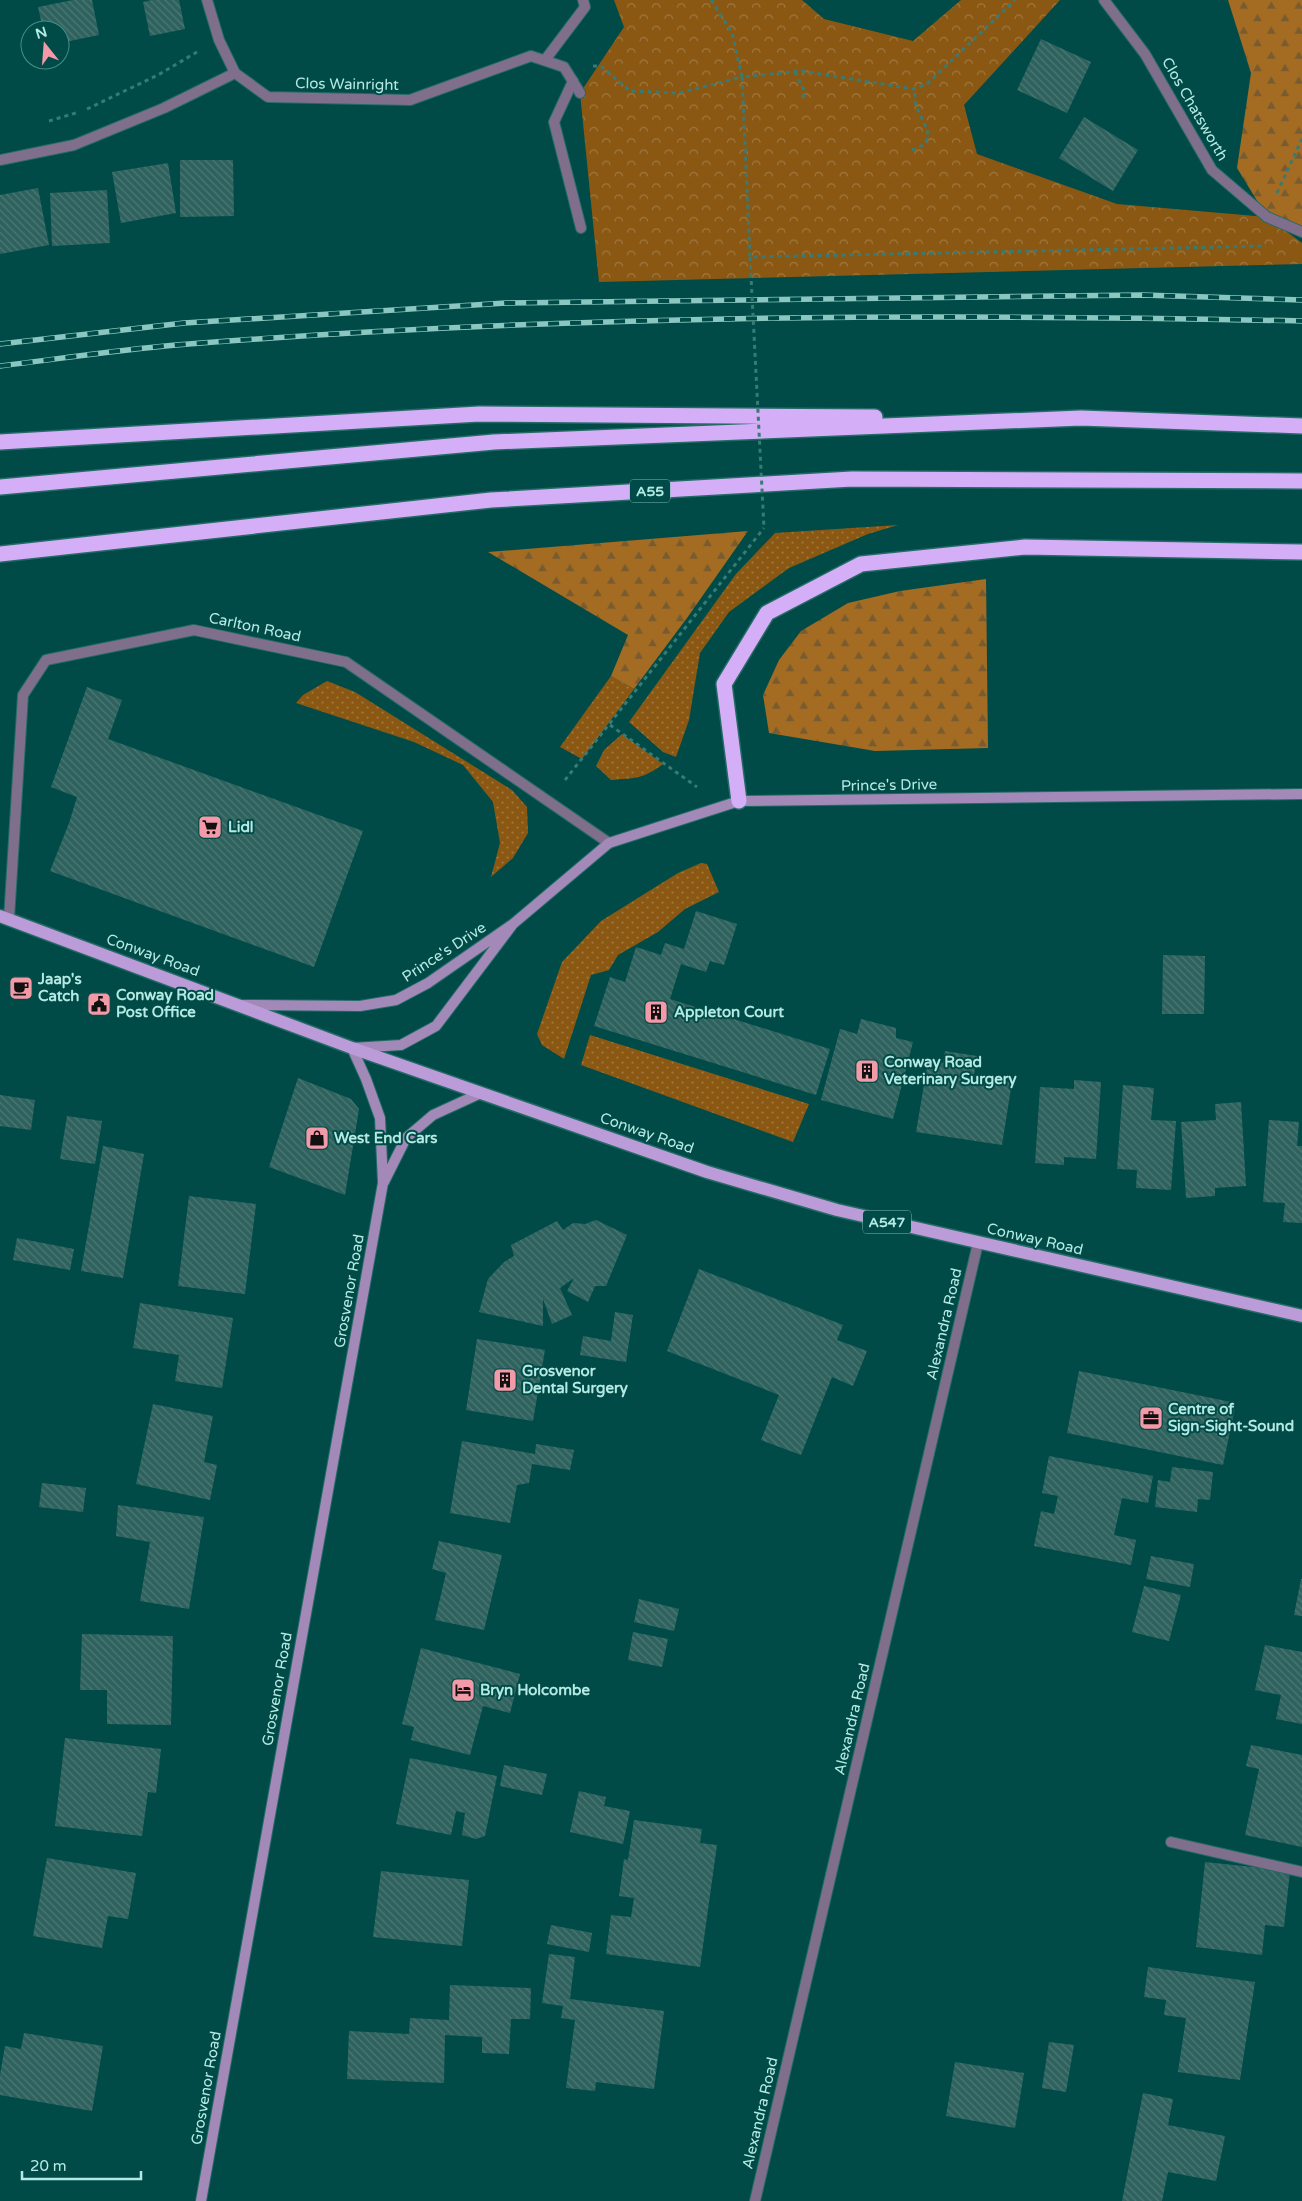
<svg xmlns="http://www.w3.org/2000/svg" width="1302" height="2201" viewBox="0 0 1302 2201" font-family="'Varela Round',sans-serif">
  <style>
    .grass { fill: url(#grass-dots) }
    .forest { fill: url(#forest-firs) }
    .park { fill: url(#park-crowns) }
    .building { fill: url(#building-back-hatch) }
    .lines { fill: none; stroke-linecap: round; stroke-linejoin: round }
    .lane-casing { stroke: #246b66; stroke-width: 12 }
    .street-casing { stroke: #246b66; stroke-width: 12 }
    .secondary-casing { stroke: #246b66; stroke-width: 12 }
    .primary-casing { stroke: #246b66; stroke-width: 15 }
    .highway-casing { stroke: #246b66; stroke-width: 18 }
    .path { stroke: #377b77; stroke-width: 3; stroke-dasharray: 4 4; stroke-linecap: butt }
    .lane { stroke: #7f6f8d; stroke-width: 10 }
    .street { stroke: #7f6f8d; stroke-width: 10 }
    .secondary { stroke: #a289b8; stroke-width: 10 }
    .primary { stroke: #bc9cd8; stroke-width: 12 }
    .highway { stroke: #d4aef6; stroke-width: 15 }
    .rail-casing { stroke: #8cc6c1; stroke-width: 5.5 }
    .rail { stroke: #004b47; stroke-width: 4; stroke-dasharray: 11; stroke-linecap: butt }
    .path-bridge { stroke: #377b77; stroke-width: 3; stroke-dasharray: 4 4; stroke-linecap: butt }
    .labels { text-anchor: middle; stroke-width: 4; stroke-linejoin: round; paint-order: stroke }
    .shield { fill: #004b47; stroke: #7fbab5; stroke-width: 1 }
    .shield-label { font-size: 14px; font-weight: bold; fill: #b5eae4 }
    .street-label { font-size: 15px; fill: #b5eae4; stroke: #004b47 }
    .poi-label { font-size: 15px; font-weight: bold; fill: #b5eae4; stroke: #004b47; text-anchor: start }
  </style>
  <defs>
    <pattern id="grass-dots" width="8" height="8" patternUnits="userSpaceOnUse" patternTransform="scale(1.25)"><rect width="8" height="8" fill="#8b5813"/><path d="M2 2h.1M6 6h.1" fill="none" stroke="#9e7841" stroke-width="1.8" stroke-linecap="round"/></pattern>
    <pattern id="forest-firs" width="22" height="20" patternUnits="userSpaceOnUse" patternTransform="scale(1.25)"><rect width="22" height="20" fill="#a46b22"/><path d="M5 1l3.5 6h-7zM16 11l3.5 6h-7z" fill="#785c30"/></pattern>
    <pattern id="park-crowns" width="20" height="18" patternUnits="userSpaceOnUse" patternTransform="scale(1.25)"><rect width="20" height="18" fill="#8b5813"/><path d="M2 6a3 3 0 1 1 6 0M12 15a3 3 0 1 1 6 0" fill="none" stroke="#9e7841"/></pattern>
    <pattern id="building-back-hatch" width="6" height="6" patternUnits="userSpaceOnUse" patternTransform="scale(1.25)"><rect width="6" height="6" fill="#2f625e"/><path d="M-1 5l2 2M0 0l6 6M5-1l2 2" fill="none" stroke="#4b7975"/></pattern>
  </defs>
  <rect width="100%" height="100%" fill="#004b47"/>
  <path class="grass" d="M 898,525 L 868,534 L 789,568 L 729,612 L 700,653 L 689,720 L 676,757 L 663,752 L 629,722 L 736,574 L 775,533 Z
    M 611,676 L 634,689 L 582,759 L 560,747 Z
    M 327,681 L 355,692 L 512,790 L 527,807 L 528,833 L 513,858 L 491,877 L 500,843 L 493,802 L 463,765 L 414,742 L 296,703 L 303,695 Z
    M 622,734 L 663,764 C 643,779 636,778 611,780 L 596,766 L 604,750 Z
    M 701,863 L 707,864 L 719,892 L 685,909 L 658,932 L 618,955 L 609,970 L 591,975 L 564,1059 L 542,1045 L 537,1034 L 562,962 L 601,921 L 678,873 Z
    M 590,1035 L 809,1104 L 793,1142 L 581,1065 Z"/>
  <path class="forest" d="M 1228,0 L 1302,0 L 1302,232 L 1267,217 L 1237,168 L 1251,73 Z
    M 748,531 L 687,618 L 634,689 L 611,676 L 628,635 L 488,552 Z
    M 986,579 L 988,748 L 875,751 L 769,733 L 763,695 L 779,660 L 801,631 L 848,603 L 900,591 Z"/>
  <path class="park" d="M 614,0 L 802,0 L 824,19 L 913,41 L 961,0 L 1060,0 L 964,105 L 977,154 L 1117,204 L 1267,217 L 1302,243 L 1302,264 L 599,282 L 580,93 L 624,27 Z"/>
  <path class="building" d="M 73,0 L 92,0 L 99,35 L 60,43 L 60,30 L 43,30 L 38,7 Z
    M 152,0 L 179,0 L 185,29 L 150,36 L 143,2 Z
    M 1041,39 L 1091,62 L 1067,113 L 1017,90 Z
    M 1084,117 L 1138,150 L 1113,191 L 1059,158 Z
    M 180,160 L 233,160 L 234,216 L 180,217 Z
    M 168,163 L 176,213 L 121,223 L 112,172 Z
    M 38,188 L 49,245 L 0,254 L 0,195 Z
    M 107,190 L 110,243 L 52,246 L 50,193 Z
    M 87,687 L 122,700 L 108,739 L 363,831 L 314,967 L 50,871 L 69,823 L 77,797 L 51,787 Z
    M 696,911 L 737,924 L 724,965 L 710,961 L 706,972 L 681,964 L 670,999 L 830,1049 L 816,1095 L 594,1026 L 610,977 L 625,982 L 636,947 L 661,955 L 665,943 L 684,949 Z
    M 1163,955 L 1205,956 L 1204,1014 L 1162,1014 Z
    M 861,1019 L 896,1028 L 896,1038 L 913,1042 L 893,1119 L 821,1100 L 840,1029 L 857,1034 Z
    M 945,1051 L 977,1056 L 974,1075 L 1012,1082 L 1002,1145 L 916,1132 L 928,1061 L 943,1063 Z
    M 298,1078 L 351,1099 L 359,1109 L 345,1195 L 269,1167 Z
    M 1074,1080 L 1101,1082 L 1096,1159 L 1064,1157 L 1064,1165 L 1035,1163 L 1040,1087 L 1074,1089 Z
    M 1123,1085 L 1154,1088 L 1151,1120 L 1176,1121 L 1171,1190 L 1136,1188 L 1137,1170 L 1117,1169 Z
    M 0,1095 L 35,1100 L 31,1130 L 0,1126 Z
    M 1241,1102 L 1246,1186 L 1215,1188 L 1215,1196 L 1186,1198 L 1181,1122 L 1216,1120 L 1215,1104 Z
    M 67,1116 L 102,1121 L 95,1164 L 60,1159 Z
    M 1269,1120 L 1299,1122 L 1297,1146 L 1302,1146 L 1302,1223 L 1283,1222 L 1285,1203 L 1263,1202 Z
    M 103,1146 L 144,1154 L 123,1278 L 81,1271 Z
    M 189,1196 L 256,1204 L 245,1294 L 178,1286 Z
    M 596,1220 L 627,1235 L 606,1286 L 595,1286 L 588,1302 L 567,1291 L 574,1278 L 560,1288 L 572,1315 L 552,1324 L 543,1299 L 543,1326 L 479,1312 L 488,1279 L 504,1262 L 514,1256 L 511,1245 L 557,1221 L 563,1230 L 573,1223 L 585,1224 Z
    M 17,1238 L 74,1249 L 70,1270 L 13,1260 Z
    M 699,1269 L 843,1325 L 837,1340 L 867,1351 L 853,1386 L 832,1377 L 801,1455 L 761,1440 L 779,1395 L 667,1351 Z
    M 140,1303 L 233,1318 L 222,1388 L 175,1381 L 179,1355 L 133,1348 Z
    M 615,1312 L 633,1315 L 626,1362 L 580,1355 L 583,1336 L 611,1341 Z
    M 477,1339 L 545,1350 L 533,1421 L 466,1410 Z
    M 1079,1371 L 1236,1403 L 1223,1465 L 1067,1433 Z
    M 153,1404 L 213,1416 L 204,1462 L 217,1465 L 210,1500 L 136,1484 Z
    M 462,1441 L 535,1454 L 536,1444 L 574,1450 L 570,1470 L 532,1464 L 529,1483 L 517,1485 L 510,1523 L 450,1513 Z
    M 1049,1456 L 1153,1476 L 1148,1503 L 1122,1498 L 1114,1535 L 1136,1540 L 1131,1565 L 1034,1546 L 1041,1511 L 1054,1514 L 1058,1496 L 1042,1493 Z
    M 1172,1467 L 1213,1472 L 1210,1500 L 1198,1499 L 1197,1512 L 1155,1507 L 1158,1480 L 1170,1482 Z
    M 42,1483 L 86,1488 L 83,1512 L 39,1507 Z
    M 118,1505 L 204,1517 L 189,1609 L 140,1601 L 150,1542 L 116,1536 Z
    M 439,1541 L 502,1555 L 484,1630 L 435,1620 L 446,1573 L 432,1569 Z
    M 1151,1556 L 1194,1564 L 1190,1587 L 1146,1579 Z
    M 1301,1579 L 1302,1579 L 1302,1616 L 1294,1615 Z
    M 1144,1586 L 1181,1595 L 1169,1641 L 1132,1632 Z
    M 639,1599 L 679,1609 L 674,1631 L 634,1622 Z
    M 633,1632 L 668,1639 L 662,1667 L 628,1660 Z
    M 82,1634 L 173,1636 L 171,1725 L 107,1724 L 107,1690 L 80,1690 Z
    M 1265,1645 L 1302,1652 L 1302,1724 L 1276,1719 L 1281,1695 L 1255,1690 Z
    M 421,1648 L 520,1674 L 510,1713 L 483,1706 L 470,1755 L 411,1740 L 414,1727 L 402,1724 Z
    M 65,1738 L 161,1749 L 156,1793 L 148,1792 L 142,1836 L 55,1826 Z
    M 1251,1745 L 1302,1755 L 1302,1847 L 1245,1835 L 1259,1769 L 1246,1766 Z
    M 410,1758 L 497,1776 L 485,1836 L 476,1839 L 462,1835 L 465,1813 L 456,1811 L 451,1835 L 396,1824 Z
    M 504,1765 L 547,1774 L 542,1795 L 500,1786 Z
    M 579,1791 L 606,1797 L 604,1806 L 630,1811 L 623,1844 L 570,1832 Z
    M 634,1820 L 702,1829 L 700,1843 L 717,1845 L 700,1967 L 606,1954 L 611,1915 L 631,1917 L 634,1898 L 619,1896 L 624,1859 L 628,1860 Z
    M 47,1858 L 136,1873 L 128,1919 L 108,1916 L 102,1948 L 33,1936 Z
    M 1205,1862 L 1290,1871 L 1284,1927 L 1265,1925 L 1262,1955 L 1196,1947 Z
    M 381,1871 L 469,1880 L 462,1946 L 373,1937 Z
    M 551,1925 L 592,1933 L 589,1952 L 547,1944 Z
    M 549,1954 L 575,1957 L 570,1999 L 664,2011 L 654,2089 L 596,2082 L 595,2091 L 566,2088 L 575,2020 L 561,2018 L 563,2006 L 542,2003 Z
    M 1148,1967 L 1255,1982 L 1240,2080 L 1178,2072 L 1186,2018 L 1164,2015 L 1166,2000 L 1144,1997 Z
    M 450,1985 L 531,1988 L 530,2019 L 511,2019 L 509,2054 L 482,2053 L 482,2037 L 445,2035 L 444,2083 L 347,2079 L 349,2031 L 409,2034 L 410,2018 L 449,2020 Z
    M 24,2033 L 103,2046 L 92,2111 L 0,2095 L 0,2075 L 5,2046 L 21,2049 Z
    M 1049,2042 L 1074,2045 L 1066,2092 L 1042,2088 Z
    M 955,2062 L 1024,2073 L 1015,2128 L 946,2116 Z
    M 1143,2093 L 1173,2099 L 1168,2125 L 1225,2136 L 1216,2181 L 1168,2172 L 1162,2201 L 1122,2201 Z"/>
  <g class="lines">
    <g class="lane-casing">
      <path id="lane" d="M 545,60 L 585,7 L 583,0
        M 573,81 L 554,122 L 581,228
        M 0,160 L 74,145 L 164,108 L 235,73
        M 1171,1842 L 1302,1872"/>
    </g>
    <g class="street-casing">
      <path id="street" d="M 207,0 L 219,40 L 235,73 L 268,97 L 410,100 L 531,56 L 564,67 L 580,93
        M 1104,0 L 1145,54 L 1212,170 L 1267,217 L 1302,232
        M 9,919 L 23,695 L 46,660 L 194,630 L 346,662 L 609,843
        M 755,2201 L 978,1243"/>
    </g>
    <g class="secondary-casing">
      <path id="secondary" d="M 242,1005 L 360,1006 L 396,1000 L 428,983 L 513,924 L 609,843 L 739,801 L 1302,794
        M 384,1182 L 406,1138 L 433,1115 L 481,1093
        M 201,2201 L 383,1183 L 380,1118 L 366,1079 L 352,1048 L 401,1045 L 436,1026 L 513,924"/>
    </g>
    <g class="primary-casing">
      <path id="primary" d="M 0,916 L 352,1048 L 707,1172 L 837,1210 L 1302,1316"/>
    </g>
    <g class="highway-casing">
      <path id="highway" d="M 0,442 L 479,414 L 875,417
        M 0,487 L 494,442 L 1081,418 L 1302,426
        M 0,554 L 491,500 L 852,479 L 1302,481
        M 739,801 L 724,684 L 767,613 L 861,564 L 1025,547 L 1302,552"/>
    </g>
    <path class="path" d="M 711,0 L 732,33 L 742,77 L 801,71 L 914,89 L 927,84 L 1015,0
      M 593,66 L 601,66 L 630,91 L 678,93 L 742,77 L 750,257 L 1266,246
      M 795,72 L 804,90 L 804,101
      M 87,109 L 158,75 L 197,52
      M 49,121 L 79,112
      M 912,150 C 942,141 921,122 916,105 C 915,100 915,94 914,89
      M 1277,193 L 1302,139
      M 610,725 L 697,787
      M 565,780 L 764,528"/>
    <use href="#lane" class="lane"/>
    <use href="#street" class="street"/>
    <use href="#secondary" class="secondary"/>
    <use href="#primary" class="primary"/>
    <use href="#highway" class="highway"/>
    <g class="rail-casing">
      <path id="rail" d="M 0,344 L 184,323 L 506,303 L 1142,295 L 1302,300
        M 0,366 C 58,359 117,350 176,345 C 550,315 927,313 1302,321"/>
    </g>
    <use href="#rail" class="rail"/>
    <path class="path-bridge" d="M 750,257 L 764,528"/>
  </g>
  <defs>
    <g id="supermarket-square" transform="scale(1.25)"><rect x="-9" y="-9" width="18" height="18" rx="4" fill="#f39aa9" stroke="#004b47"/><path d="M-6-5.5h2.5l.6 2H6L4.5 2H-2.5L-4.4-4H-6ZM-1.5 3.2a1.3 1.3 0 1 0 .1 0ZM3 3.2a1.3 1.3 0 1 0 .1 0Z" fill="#111"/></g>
    <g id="cafe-square" transform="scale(1.25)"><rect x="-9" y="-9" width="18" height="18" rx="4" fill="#f39aa9" stroke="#004b47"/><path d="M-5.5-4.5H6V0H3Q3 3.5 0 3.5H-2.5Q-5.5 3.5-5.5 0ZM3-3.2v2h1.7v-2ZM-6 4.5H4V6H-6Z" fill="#111"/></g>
    <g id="civic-square" transform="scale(1.25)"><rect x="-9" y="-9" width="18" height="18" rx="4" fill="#f39aa9" stroke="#004b47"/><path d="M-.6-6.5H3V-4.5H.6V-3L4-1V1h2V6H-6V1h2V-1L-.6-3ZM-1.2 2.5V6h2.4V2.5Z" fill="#111"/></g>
    <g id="building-square" transform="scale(1.25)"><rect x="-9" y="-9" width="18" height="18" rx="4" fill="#f39aa9" stroke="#004b47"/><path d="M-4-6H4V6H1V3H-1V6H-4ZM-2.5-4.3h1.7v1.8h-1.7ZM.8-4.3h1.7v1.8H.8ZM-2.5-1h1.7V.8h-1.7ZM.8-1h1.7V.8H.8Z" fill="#111"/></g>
    <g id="shop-square" transform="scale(1.25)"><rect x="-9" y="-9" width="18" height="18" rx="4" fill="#f39aa9" stroke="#004b47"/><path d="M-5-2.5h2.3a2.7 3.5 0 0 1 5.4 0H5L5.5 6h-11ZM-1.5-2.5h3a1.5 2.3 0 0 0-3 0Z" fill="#111"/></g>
    <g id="office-square" transform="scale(1.25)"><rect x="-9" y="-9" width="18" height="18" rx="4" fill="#f39aa9" stroke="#004b47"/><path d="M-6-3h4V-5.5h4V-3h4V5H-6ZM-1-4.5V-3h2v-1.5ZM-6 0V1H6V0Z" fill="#111"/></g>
    <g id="hotel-square" transform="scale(1.25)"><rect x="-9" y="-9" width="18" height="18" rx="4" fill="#f39aa9" stroke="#004b47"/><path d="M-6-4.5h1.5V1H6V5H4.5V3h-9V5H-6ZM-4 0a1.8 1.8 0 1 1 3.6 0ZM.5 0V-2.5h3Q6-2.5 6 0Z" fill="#111"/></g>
  </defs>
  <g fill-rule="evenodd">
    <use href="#supermarket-square" x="210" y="827"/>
    <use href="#cafe-square" x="21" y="988"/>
    <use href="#civic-square" x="99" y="1004"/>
    <use href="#building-square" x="656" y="1012"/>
    <use href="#building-square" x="867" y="1071"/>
    <use href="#shop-square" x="317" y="1138"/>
    <use href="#building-square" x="505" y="1380"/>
    <use href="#office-square" x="1151" y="1418"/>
    <use href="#hotel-square" x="463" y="1690"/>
  </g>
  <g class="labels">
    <g class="shield">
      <rect x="630" y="479.5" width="40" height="23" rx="4"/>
      <rect x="863" y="1210.5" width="48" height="23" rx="4"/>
    </g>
    <g class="shield-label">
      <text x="650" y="496">A55</text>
      <text x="887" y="1227">A547</text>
    </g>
    <g class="street-label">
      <text transform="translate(347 84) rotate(1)" y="5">Clos Wainright</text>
      <text transform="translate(1195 109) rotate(60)" y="5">Clos Chatsworth</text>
      <text transform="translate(255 627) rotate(12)" y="5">Carlton Road</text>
      <text transform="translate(889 785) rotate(-1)" y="5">Prince's Drive</text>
      <text transform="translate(444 952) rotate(-33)" y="5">Prince's Drive</text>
      <text transform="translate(153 955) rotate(20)" y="5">Conway Road</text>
      <text transform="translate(647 1133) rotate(19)" y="5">Conway Road</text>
      <text transform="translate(1035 1239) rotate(13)" y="5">Conway Road</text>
      <text transform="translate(349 1291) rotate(-80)" y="5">Grosvenor Road</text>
      <text transform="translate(944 1324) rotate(-77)" y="5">Alexandra Road</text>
      <text transform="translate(277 1689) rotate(-80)" y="5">Grosvenor Road</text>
      <text transform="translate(852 1719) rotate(-77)" y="5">Alexandra Road</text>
      <text transform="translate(206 2088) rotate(-80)" y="5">Grosvenor Road</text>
      <text transform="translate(760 2113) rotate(-77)" y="5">Alexandra Road</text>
    </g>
    <g class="poi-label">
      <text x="228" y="832">Lidl</text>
      <text x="38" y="984">Jaap's<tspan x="38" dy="17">Catch</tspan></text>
      <text x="116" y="1000">Conway Road<tspan x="116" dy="17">Post Office</tspan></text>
      <text x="674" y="1017">Appleton Court</text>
      <text x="884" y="1067">Conway Road<tspan x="884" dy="17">Veterinary Surgery</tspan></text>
      <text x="334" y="1143">West End Cars</text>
      <text x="522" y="1376">Grosvenor<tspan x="522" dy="17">Dental Surgery</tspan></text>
      <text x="1168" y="1414">Centre of<tspan x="1168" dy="17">Sign-Sight-Sound</tspan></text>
      <text x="480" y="1695">Bryn Holcombe</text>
    </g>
  </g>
  <g transform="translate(45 45) rotate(343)"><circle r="24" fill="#004b47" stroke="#488b86"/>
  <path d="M0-4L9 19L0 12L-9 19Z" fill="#f39aa9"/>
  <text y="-8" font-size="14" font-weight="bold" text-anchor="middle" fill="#b5eae4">N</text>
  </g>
  <path d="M22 2171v8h119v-8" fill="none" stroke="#b5eae4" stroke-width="2.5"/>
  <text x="30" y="2171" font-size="15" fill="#b5eae4" stroke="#004b47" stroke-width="4" paint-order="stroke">20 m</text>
</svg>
